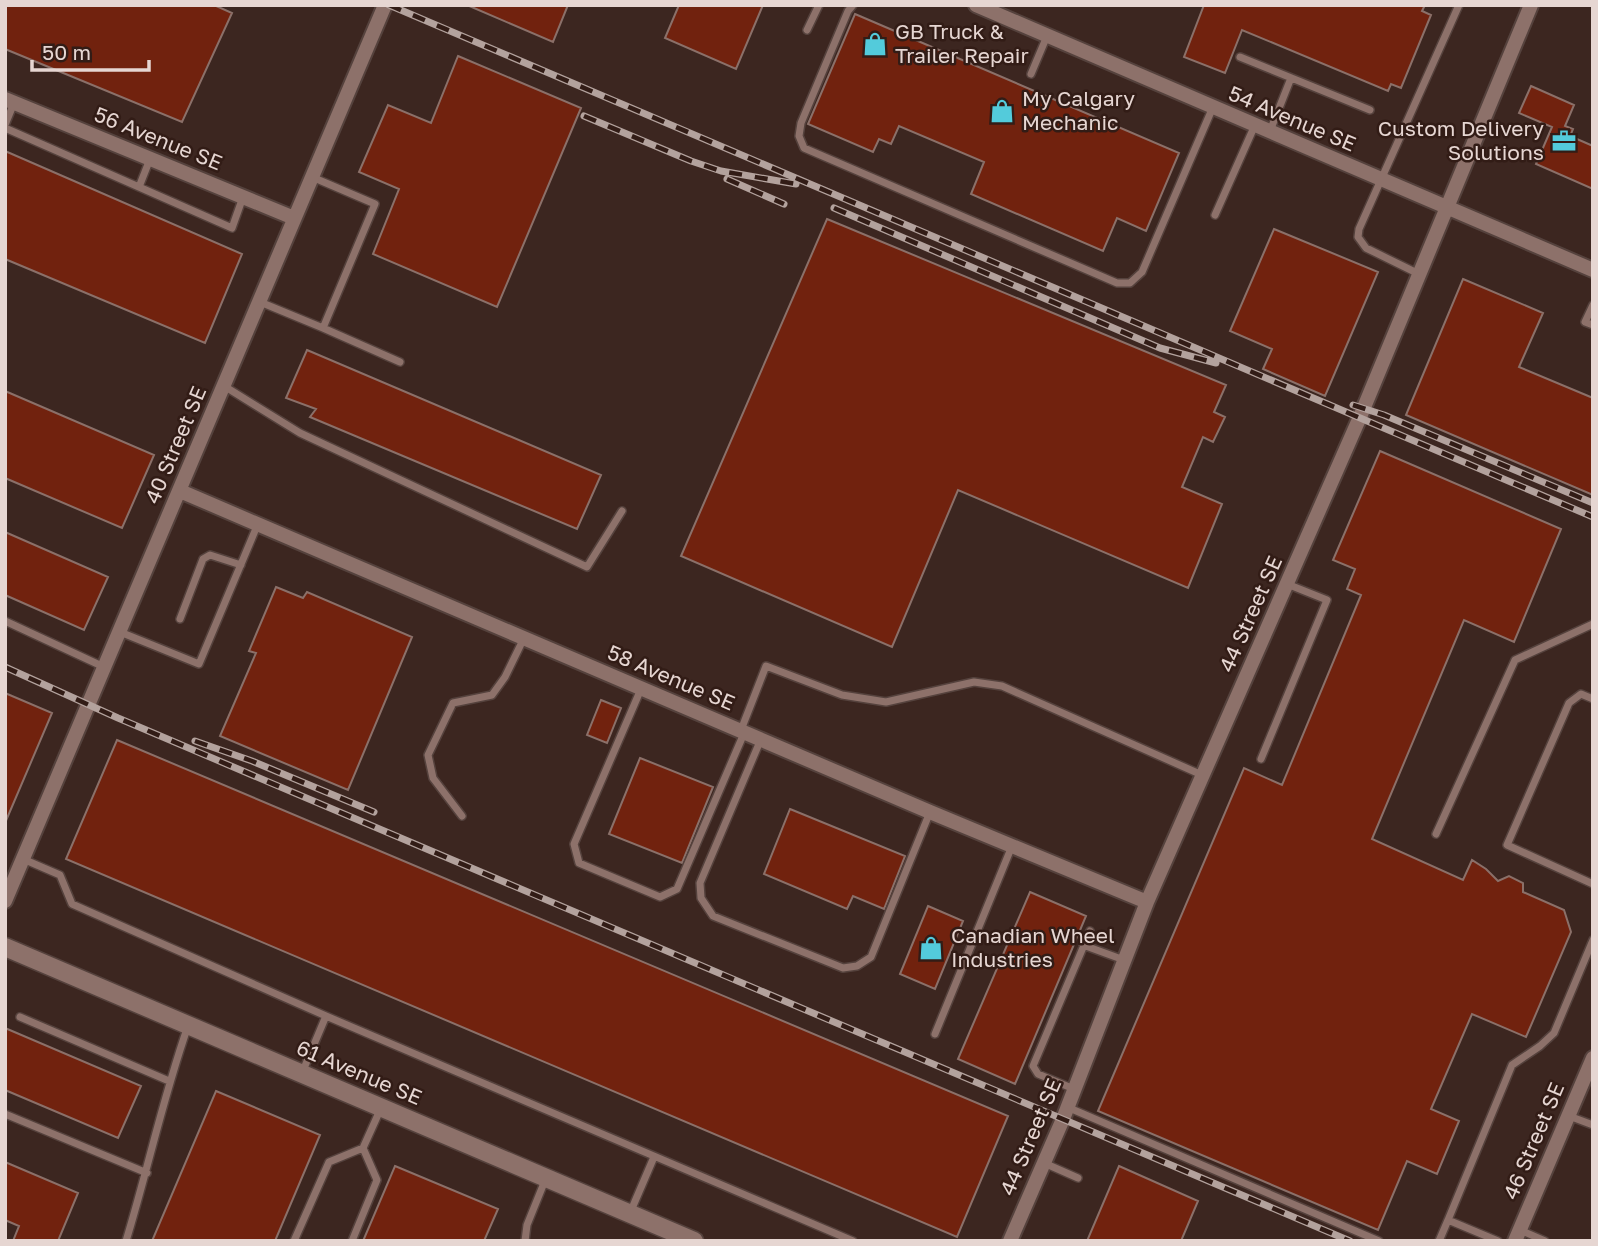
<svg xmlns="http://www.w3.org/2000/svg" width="1598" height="1246" viewBox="0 0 1598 1246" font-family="'Golos Text',sans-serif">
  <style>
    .building { fill: #71220e; stroke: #8b7069; stroke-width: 2 }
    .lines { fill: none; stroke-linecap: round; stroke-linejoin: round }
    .lane-casing { stroke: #55423d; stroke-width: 10 }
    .street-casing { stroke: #55423d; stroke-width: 18 }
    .secondary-casing { stroke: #55423d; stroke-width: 21 }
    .lane { stroke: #8d716a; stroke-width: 7 }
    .street { stroke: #8d716a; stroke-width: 14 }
    .secondary { stroke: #8d716a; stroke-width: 18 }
    .rail-casing { stroke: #b3a29d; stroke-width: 7 }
    .rail { stroke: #321c16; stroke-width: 4.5; stroke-dasharray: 13; stroke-linecap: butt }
    .labels { text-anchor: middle; stroke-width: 5; stroke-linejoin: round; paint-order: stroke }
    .poi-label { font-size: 21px; fill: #e6d6d2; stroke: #321c16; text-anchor: start }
    .street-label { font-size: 21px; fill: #e6d6d2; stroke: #321c16 }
  </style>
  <rect width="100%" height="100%" fill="#3c2620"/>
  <path class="building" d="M 5,5 L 214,5 L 232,13 L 182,122 L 5,49 Z
    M 467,5 L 568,5 L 553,42 Z
    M 679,5 L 763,5 L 736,69 L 665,38 Z
    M 1204,5 L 1425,5 L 1422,11 L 1431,15 L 1401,88 L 1391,84 L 1388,91 L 1242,30 L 1225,73 L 1184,57 Z
    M 855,14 L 1179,153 L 1146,231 L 1117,218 L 1103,251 L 971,194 L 984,162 L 899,126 L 891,144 L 879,139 L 873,152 L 808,124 Z
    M 458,56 L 581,108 L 497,307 L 373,254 L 399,189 L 359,172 L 388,105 L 431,123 Z
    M 1531,86 L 1574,105 L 1565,126 L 1573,129 L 1570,136 L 1593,146 L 1593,189 L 1536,164 L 1552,127 L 1519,113 Z
    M 5,151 L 242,254 L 205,343 L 5,259 Z
    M 827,219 L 1226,385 L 1214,412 L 1225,417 L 1213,442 L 1203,437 L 1182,487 L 1222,504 L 1188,588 L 958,490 L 892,647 L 681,556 Z
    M 1274,229 L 1378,272 L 1325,396 L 1263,369 L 1272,349 L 1230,331 Z
    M 1463,279 L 1543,313 L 1519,367 L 1593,398 L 1593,495 L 1406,415 Z
    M 307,350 L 601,475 L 577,529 L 310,417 L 316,409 L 286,398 Z
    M 5,391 L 154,455 L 122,528 L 5,478 Z
    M 1380,451 L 1561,529 L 1514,642 L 1464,620 L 1372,839 L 1463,880 L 1472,860 L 1486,869 L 1498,881 L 1509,876 L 1523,883 L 1523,892 L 1564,910 L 1571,932 L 1526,1037 L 1472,1014 L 1431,1109 L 1459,1121 L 1437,1174 L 1407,1161 L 1378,1230 L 1098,1111 L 1244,768 L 1282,785 L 1361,595 L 1347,589 L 1355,569 L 1333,560 Z
    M 5,532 L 108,577 L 84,630 L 5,595 Z
    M 276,587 L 303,598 L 307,592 L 412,637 L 348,790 L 220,736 L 256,653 L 249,651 Z
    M 5,693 L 52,713 L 5,823 Z
    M 601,700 L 621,708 L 607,743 L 587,735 Z
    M 117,740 L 1008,1116 L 957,1237 L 66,859 Z
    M 640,758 L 713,787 L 682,863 L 609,834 Z
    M 790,809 L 905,856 L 884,909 L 853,896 L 847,909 L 764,874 Z
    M 1030,892 L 1086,916 L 1015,1084 L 958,1059 Z
    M 928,906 L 963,921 L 935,989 L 900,974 Z
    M 5,1028 L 141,1086 L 118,1138 L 5,1090 Z
    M 216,1091 L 320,1135 L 275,1241 L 152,1241 Z
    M 5,1162 L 78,1193 L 58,1241 L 13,1241 L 19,1226 L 5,1220 Z
    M 395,1166 L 498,1209 L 484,1241 L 363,1241 Z
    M 1119,1166 L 1198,1201 L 1181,1241 L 1087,1241 Z"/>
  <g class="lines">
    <g class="lane-casing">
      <path id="lane" d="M 853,5 L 848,11 L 801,123 L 799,136 L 804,148 L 1117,283 L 1130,283 L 1142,272 L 1213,107
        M 807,30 L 819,5
        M 1240,57 L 1370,110
        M 1031,74 L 1047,36
        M 5,125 L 14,103
        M 5,128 L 232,228 L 243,197
        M 1270,131 L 1291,78
        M 139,187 L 150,159
        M 1215,215 L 1255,125
        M 1419,274 L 1366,248 L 1358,237 L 1359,229 L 1459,5
        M 260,302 L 323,328 L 375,204 L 312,177
        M 1593,305 L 1585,322 L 1593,325
        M 323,328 L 400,362
        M 224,386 L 300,433 L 587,567 L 622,511
        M 180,619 L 203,559 L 210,555 L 241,565
        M 5,621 L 104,667
        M 120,632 L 199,664 L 257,526
        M 641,689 L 574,844 L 579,863 L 660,897 L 677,889 L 745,731
        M 1593,699 L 1581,694 L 1569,703 L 1507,845 L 1593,884
        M 741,730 L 766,666 L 842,695 L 886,702 L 974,682 L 1002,686 L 1202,775
        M 761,739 L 700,883 L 701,898 L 713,916 L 843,968 L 857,966 L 871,957 L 930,812
        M 1261,759 L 1327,600 L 1287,584
        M 462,816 L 433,778 L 428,755 L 453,703 L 492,695 L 505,677 L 524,638
        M 1436,834 L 1515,660 L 1593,624
        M 23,859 L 60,875 L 72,904 L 326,1016 L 853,1241
        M 1083,945 L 1124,960
        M 20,1017 L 169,1081
        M 935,1034 L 1012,846
        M 302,1073 L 326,1016
        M 1074,1089 L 1038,1074 L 1033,1066 L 1090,931
        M 1067,1107 L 1379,1241
        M 5,1114 L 147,1173
        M 1569,1116 L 1593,1125
        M 1044,1163 L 1078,1178
        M 630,1213 L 654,1157
        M 1520,1230 L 1545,1241
        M 126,1241 C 148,1169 163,1097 188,1026
        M 294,1241 L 329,1162 L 363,1148 L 381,1108
        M 352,1241 L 377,1180 L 363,1148
        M 525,1241 L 527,1225 L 546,1178
        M 1439,1241 L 1448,1220
        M 1498,1241 L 1448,1220 L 1512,1065 L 1540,1046 L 1554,1033 L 1593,940"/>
    </g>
    <g class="street-casing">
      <path id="street" d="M 976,5 L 1593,270
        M 5,99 L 294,218
        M 180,491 L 930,812 L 1147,902
        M 5,901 L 385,5
        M 1010,1241 L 1063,1119 L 1147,902 L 1360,417 L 1531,5
        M 1515,1241 L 1593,1058"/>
    </g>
    <g class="secondary-casing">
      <path id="secondary" d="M 5,947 L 694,1241"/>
    </g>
    <use href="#lane" class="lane"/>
    <use href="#street" class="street"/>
    <use href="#secondary" class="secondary"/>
    <g class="rail-casing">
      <path id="rail" d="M 389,5 L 1593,517
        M 584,116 L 691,161 L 721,171 L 796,184
        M 727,179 L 784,204
        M 834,208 L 1160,348 L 1216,363
        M 1353,405 L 1384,415 L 1593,503
        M 5,667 L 118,718 L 1350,1241
        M 195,741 L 252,761 L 374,812"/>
    </g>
    <use href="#rail" class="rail"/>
  </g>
  <defs>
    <g id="shop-bare" transform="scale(1.89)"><path d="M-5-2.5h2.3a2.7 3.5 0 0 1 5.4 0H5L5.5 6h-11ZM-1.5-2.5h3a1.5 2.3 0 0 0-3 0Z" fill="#53cbdb" stroke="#321c16" stroke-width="2.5" paint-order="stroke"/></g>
    <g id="office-bare" transform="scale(1.89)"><path d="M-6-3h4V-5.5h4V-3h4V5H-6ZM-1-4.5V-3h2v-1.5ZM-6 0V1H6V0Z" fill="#53cbdb" stroke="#321c16" stroke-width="2.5" paint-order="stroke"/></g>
  </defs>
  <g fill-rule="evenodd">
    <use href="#shop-bare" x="875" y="44"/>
    <use href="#shop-bare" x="1002" y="111"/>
    <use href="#office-bare" x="1564" y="141"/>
    <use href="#shop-bare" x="931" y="948"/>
  </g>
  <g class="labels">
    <g class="poi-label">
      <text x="895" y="39">GB Truck &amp;<tspan x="895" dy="24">Trailer Repair</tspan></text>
      <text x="1022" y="106">My Calgary<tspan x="1022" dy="24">Mechanic</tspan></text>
      <text x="1544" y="136" text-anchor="end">Custom Delivery<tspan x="1544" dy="24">Solutions</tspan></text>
      <text x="951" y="943">Canadian Wheel<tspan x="951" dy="24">Industries</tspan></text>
    </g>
    <g class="street-label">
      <text transform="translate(1292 119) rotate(23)" y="7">54 Avenue SE</text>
      <text transform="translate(158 139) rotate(22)" y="7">56 Avenue SE</text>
      <text transform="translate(176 445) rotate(-67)" y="7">40 Street SE</text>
      <text transform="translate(1251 614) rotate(-66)" y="7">44 Street SE</text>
      <text transform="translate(671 678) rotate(23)" y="7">58 Avenue SE</text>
      <text transform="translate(359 1073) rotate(23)" y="7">61 Avenue SE</text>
      <text transform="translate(1031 1137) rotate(-67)" y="7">44 Street SE</text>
      <text transform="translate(1534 1141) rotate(-67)" y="7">46 Street SE</text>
    </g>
  </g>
  <rect width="1598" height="1246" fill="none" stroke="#e6d6d2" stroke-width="14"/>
  <path d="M32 60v10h117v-10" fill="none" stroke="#e6d6d2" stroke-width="3.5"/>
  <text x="42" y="60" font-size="21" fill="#e6d6d2" stroke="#321c16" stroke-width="5" paint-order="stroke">50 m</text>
</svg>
